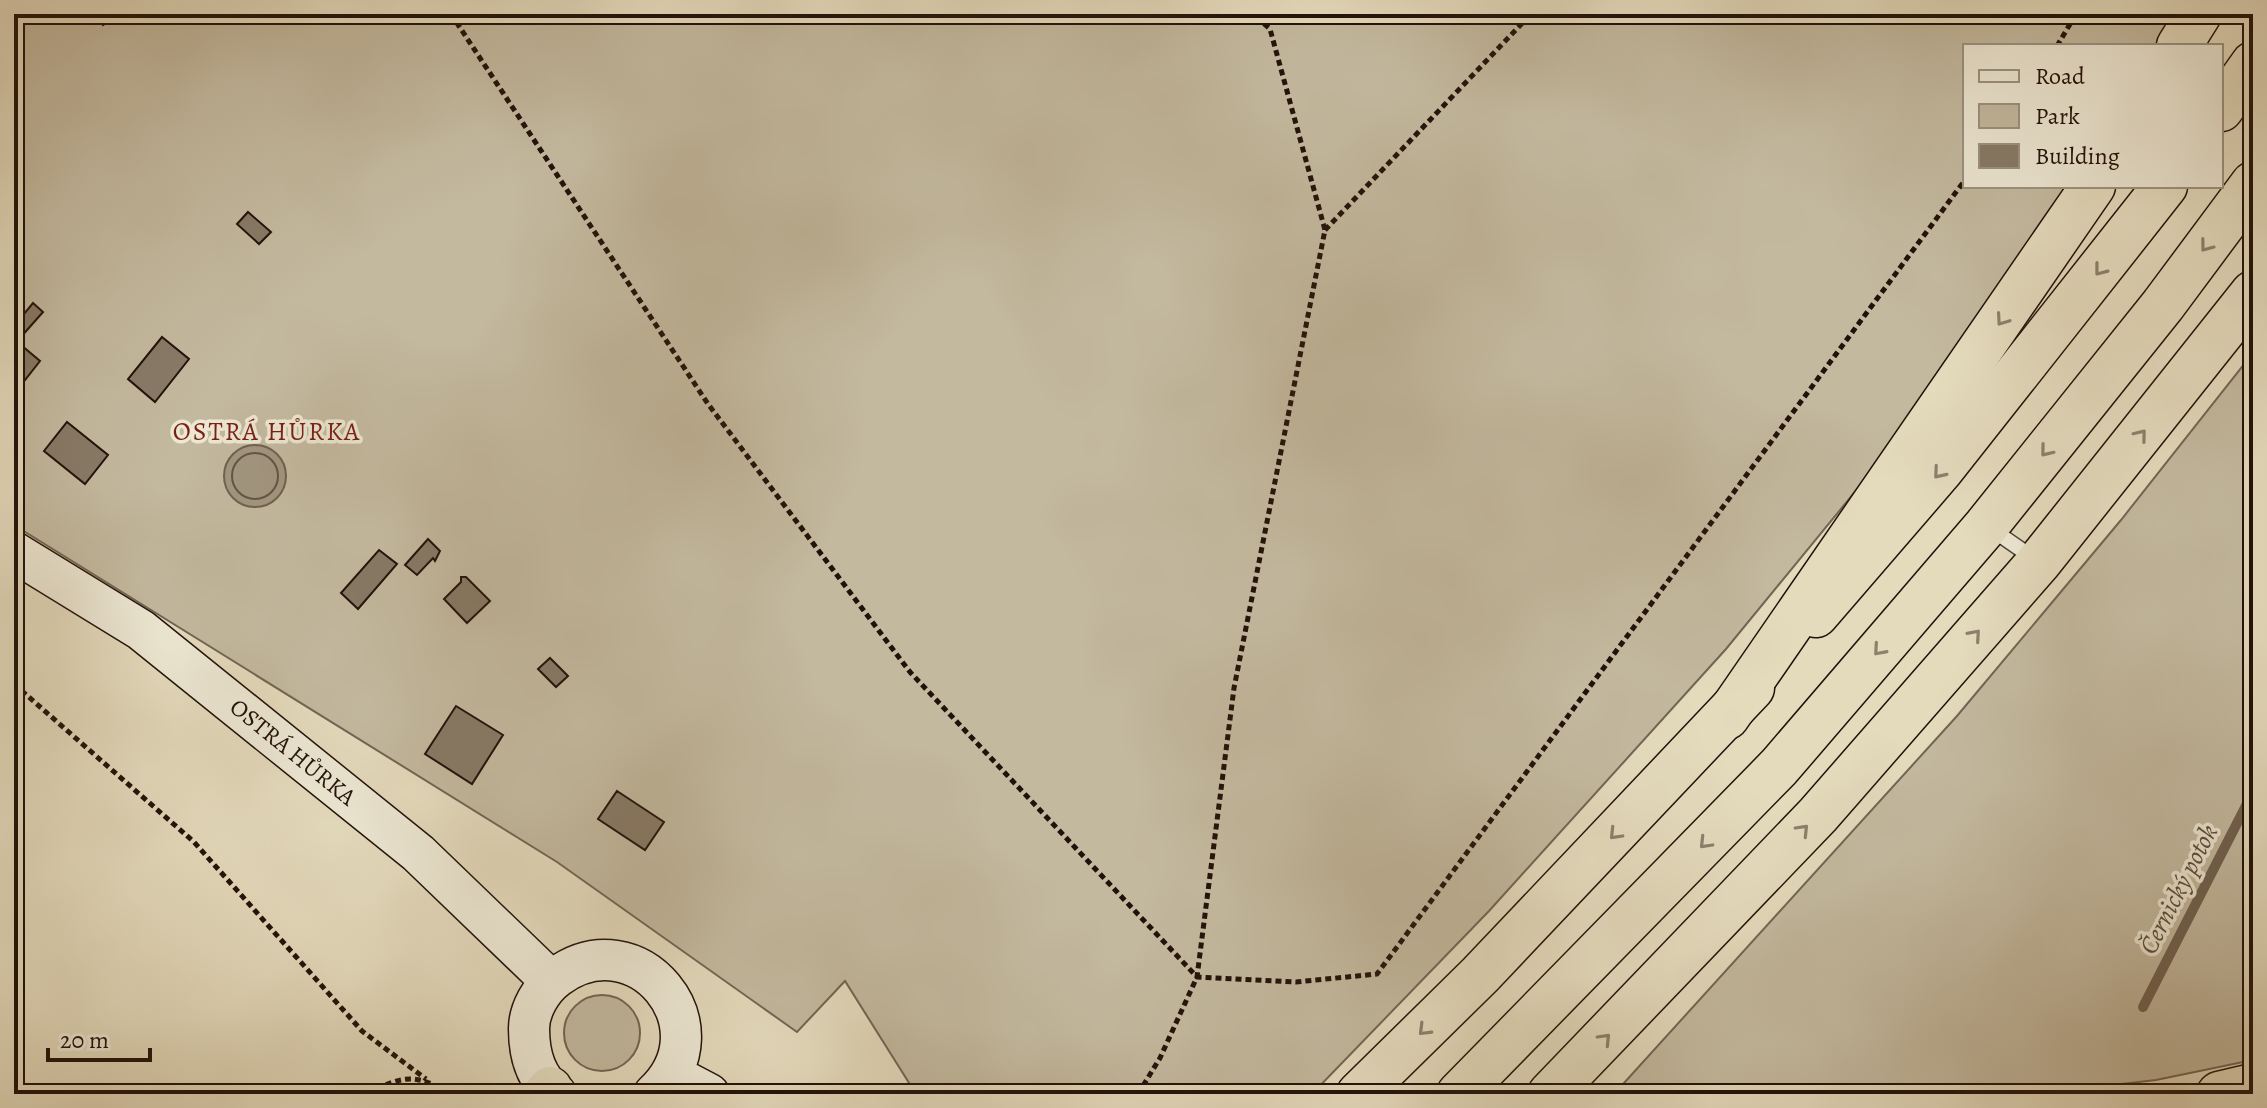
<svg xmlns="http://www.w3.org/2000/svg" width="2267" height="1108" viewBox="0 0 2267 1108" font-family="Alegreya,serif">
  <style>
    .green { fill: #c3b99f; stroke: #726554; stroke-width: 2 }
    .water { fill: #a29680; stroke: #6f6151; stroke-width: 2 }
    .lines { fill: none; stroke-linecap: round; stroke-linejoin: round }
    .shore { stroke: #625445; stroke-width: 2 }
    .stream { stroke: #6f6151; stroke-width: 10 }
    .building { fill: #877a67; stroke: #22110a; stroke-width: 2 }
    .service-casing { stroke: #524437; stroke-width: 17 }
    .secondary-casing { stroke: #22110a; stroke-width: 43 }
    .trunk-casing { stroke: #22110a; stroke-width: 47 }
    .motorway-casing { stroke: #22110a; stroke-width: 47 }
    .path { stroke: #22110a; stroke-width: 5; stroke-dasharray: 6 4; stroke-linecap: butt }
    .service { stroke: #ede8d4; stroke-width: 14 }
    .secondary { stroke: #ede8d4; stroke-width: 40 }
    .trunk { stroke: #e4dbbd; stroke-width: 44 }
    .motorway { stroke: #e4dbbd; stroke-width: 44 }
    .oneway { stroke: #8d806c }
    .labels { text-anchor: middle; stroke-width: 7; stroke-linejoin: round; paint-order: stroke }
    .street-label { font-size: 24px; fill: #22110a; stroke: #ede8d4 }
    .neighbourhood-label { font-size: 26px; letter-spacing: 2px; fill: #7a1f14; stroke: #ede8d4 }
    .water-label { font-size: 26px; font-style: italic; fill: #5c4d3f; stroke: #ede8d4 }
  </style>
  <rect width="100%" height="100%" fill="#e4dbbd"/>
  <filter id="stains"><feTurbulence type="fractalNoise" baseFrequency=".0025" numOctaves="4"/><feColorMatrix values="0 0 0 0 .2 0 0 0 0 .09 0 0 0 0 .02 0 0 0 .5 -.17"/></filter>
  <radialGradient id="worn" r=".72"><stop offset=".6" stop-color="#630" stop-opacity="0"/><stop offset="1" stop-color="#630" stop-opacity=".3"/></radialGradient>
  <path class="green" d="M 14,14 L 2186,14 L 2167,46 L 1965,46 L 1965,186 L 2071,186 L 1904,432 L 1726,649 L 1489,911 L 1312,1094 L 916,1094 L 845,981 L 797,1032 L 557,862 L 14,525 Z
    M 2253,353 L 2253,1060 L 2156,1080 L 2034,1094 L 1614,1094 L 1957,716 L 2121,520 Z
    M564 1033a38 38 0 1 1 76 0a38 38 0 1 1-76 0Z"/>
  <path class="water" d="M224 476a31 31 0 1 1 62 0a31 31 0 1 1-62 0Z"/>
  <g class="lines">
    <path class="shore" d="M232 476a23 23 0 1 1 46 0a23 23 0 1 1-46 0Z"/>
    <path class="stream" d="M 2143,1007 L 2253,792"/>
  </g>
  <path class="building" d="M 95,14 L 119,14 L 103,25 Z
    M 248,212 L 271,232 L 259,244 L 237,224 Z
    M 33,303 L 43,312 L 20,338 L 14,333 L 14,326 Z
    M 162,337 L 189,359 L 155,402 L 128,379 Z
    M 15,340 L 40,361 L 14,394 L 14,341 Z
    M 67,422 L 108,455 L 85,484 L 44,451 Z
    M 428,539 L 440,551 L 435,561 L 433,558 L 417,575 L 405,565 Z
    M 379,550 L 397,564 L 358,609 L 341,593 Z
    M 461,577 L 466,577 L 490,601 L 467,623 L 444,599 L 461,582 Z
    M 550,658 L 568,676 L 556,687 L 538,669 Z
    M 456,706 L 503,735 L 472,784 L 425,754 Z
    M 617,791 L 664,822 L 645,850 L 598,819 Z"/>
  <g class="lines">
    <g class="service-casing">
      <path id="service" d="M 1990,528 L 2036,560"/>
    </g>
    <g class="secondary-casing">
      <path id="secondary" d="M 14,552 L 141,630 L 418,853 L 551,981
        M 671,1074 L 709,1094
        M 556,1094 C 535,1078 529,1054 529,1029 C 529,1010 541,989 557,977 C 637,918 727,1027 654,1094"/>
    </g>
    <g class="trunk-casing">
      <path id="trunk" d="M 2221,109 L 2253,64
        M 1816,615 L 1941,470 L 2165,186
        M 546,1094 L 550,1089
        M 1359,1094 L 1480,975 L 1752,688
        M 2219,1094 L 2253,1086"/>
    </g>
    <g class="motorway-casing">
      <path id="motorway" d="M 2179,46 L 2199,14
        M 1727,717 L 2093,186
        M 1459,1094 L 1779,767 L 1986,526 L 2163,305 L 2253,184
        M 1550,1094 L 1818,815 L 2039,562 L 2253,293"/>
    </g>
    <path class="path" d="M 451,14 L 708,404 L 910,672 L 1197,977 L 1296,982 L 1377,974 L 1965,180
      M 2057,46 L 2076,14
      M 1325,230 L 1531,14
      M 14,684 L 194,842 L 362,1031 L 426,1079
      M 368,1094 C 402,1075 417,1073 450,1094
      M 1138,1094 L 1160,1058 L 1197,977 L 1234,688 L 1325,230 L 1270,29 L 1253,14"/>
    <use href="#service" class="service"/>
    <use href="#secondary" class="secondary"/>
    <use href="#trunk" class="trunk"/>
    <use href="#motorway" class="motorway"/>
  </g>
  <defs><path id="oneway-chevron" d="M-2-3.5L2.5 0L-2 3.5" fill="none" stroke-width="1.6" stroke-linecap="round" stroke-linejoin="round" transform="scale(2)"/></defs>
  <g class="oneway">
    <use href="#oneway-chevron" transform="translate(2206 246) rotate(127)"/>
    <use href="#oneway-chevron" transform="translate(2100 270) rotate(128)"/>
    <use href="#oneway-chevron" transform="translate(2002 320) rotate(125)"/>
    <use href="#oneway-chevron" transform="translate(2141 435) rotate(-51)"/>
    <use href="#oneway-chevron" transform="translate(2046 451) rotate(129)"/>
    <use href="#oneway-chevron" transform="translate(1939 473) rotate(130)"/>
    <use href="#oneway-chevron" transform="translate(1975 635) rotate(-49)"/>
    <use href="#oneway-chevron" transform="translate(1879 650) rotate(131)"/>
    <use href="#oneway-chevron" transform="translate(1803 830) rotate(-46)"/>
    <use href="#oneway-chevron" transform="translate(1615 834) rotate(134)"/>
    <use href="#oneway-chevron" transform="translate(1705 843) rotate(134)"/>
    <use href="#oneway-chevron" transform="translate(1424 1030) rotate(135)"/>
    <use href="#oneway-chevron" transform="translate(1605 1039) rotate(-46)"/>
  </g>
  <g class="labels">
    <g class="street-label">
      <text transform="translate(293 752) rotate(39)" y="8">OSTRÁ HŮRKA</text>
    </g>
    <g class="neighbourhood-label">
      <text x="267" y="440">OSTRÁ HŮRKA</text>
    </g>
    <g class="water-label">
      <text transform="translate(2178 889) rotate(-63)" y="9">Černický potok</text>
    </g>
  </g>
  <rect width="2267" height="1108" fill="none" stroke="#e4dbbd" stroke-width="48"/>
  <rect x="16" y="16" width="2235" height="1076" fill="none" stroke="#22110a" stroke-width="4"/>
  <rect x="24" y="24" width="2219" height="1060" fill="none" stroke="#22110a" stroke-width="2"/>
  <rect x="1963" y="44" width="260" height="144" fill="#ede8d4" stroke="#9c9283" stroke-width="2"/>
  <rect x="1979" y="70" width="40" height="12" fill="#ede8d4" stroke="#9c9283" stroke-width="2"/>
  <text x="2035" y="84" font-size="24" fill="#22110a">Road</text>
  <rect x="1979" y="104" width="40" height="24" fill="#c3b99f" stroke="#9c9283" stroke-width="2"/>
  <text x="2035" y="124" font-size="24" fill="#22110a">Park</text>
  <rect x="1979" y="144" width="40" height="24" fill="#877a67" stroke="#9c9283" stroke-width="2"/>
  <text x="2035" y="164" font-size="24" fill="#22110a">Building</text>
  <path d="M48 1048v12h102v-12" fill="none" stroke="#22110a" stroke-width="4"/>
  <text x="60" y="1048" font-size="24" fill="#22110a" stroke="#ede8d4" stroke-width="6" paint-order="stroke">20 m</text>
  <rect width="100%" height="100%" filter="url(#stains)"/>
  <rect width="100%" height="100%" fill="url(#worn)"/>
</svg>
